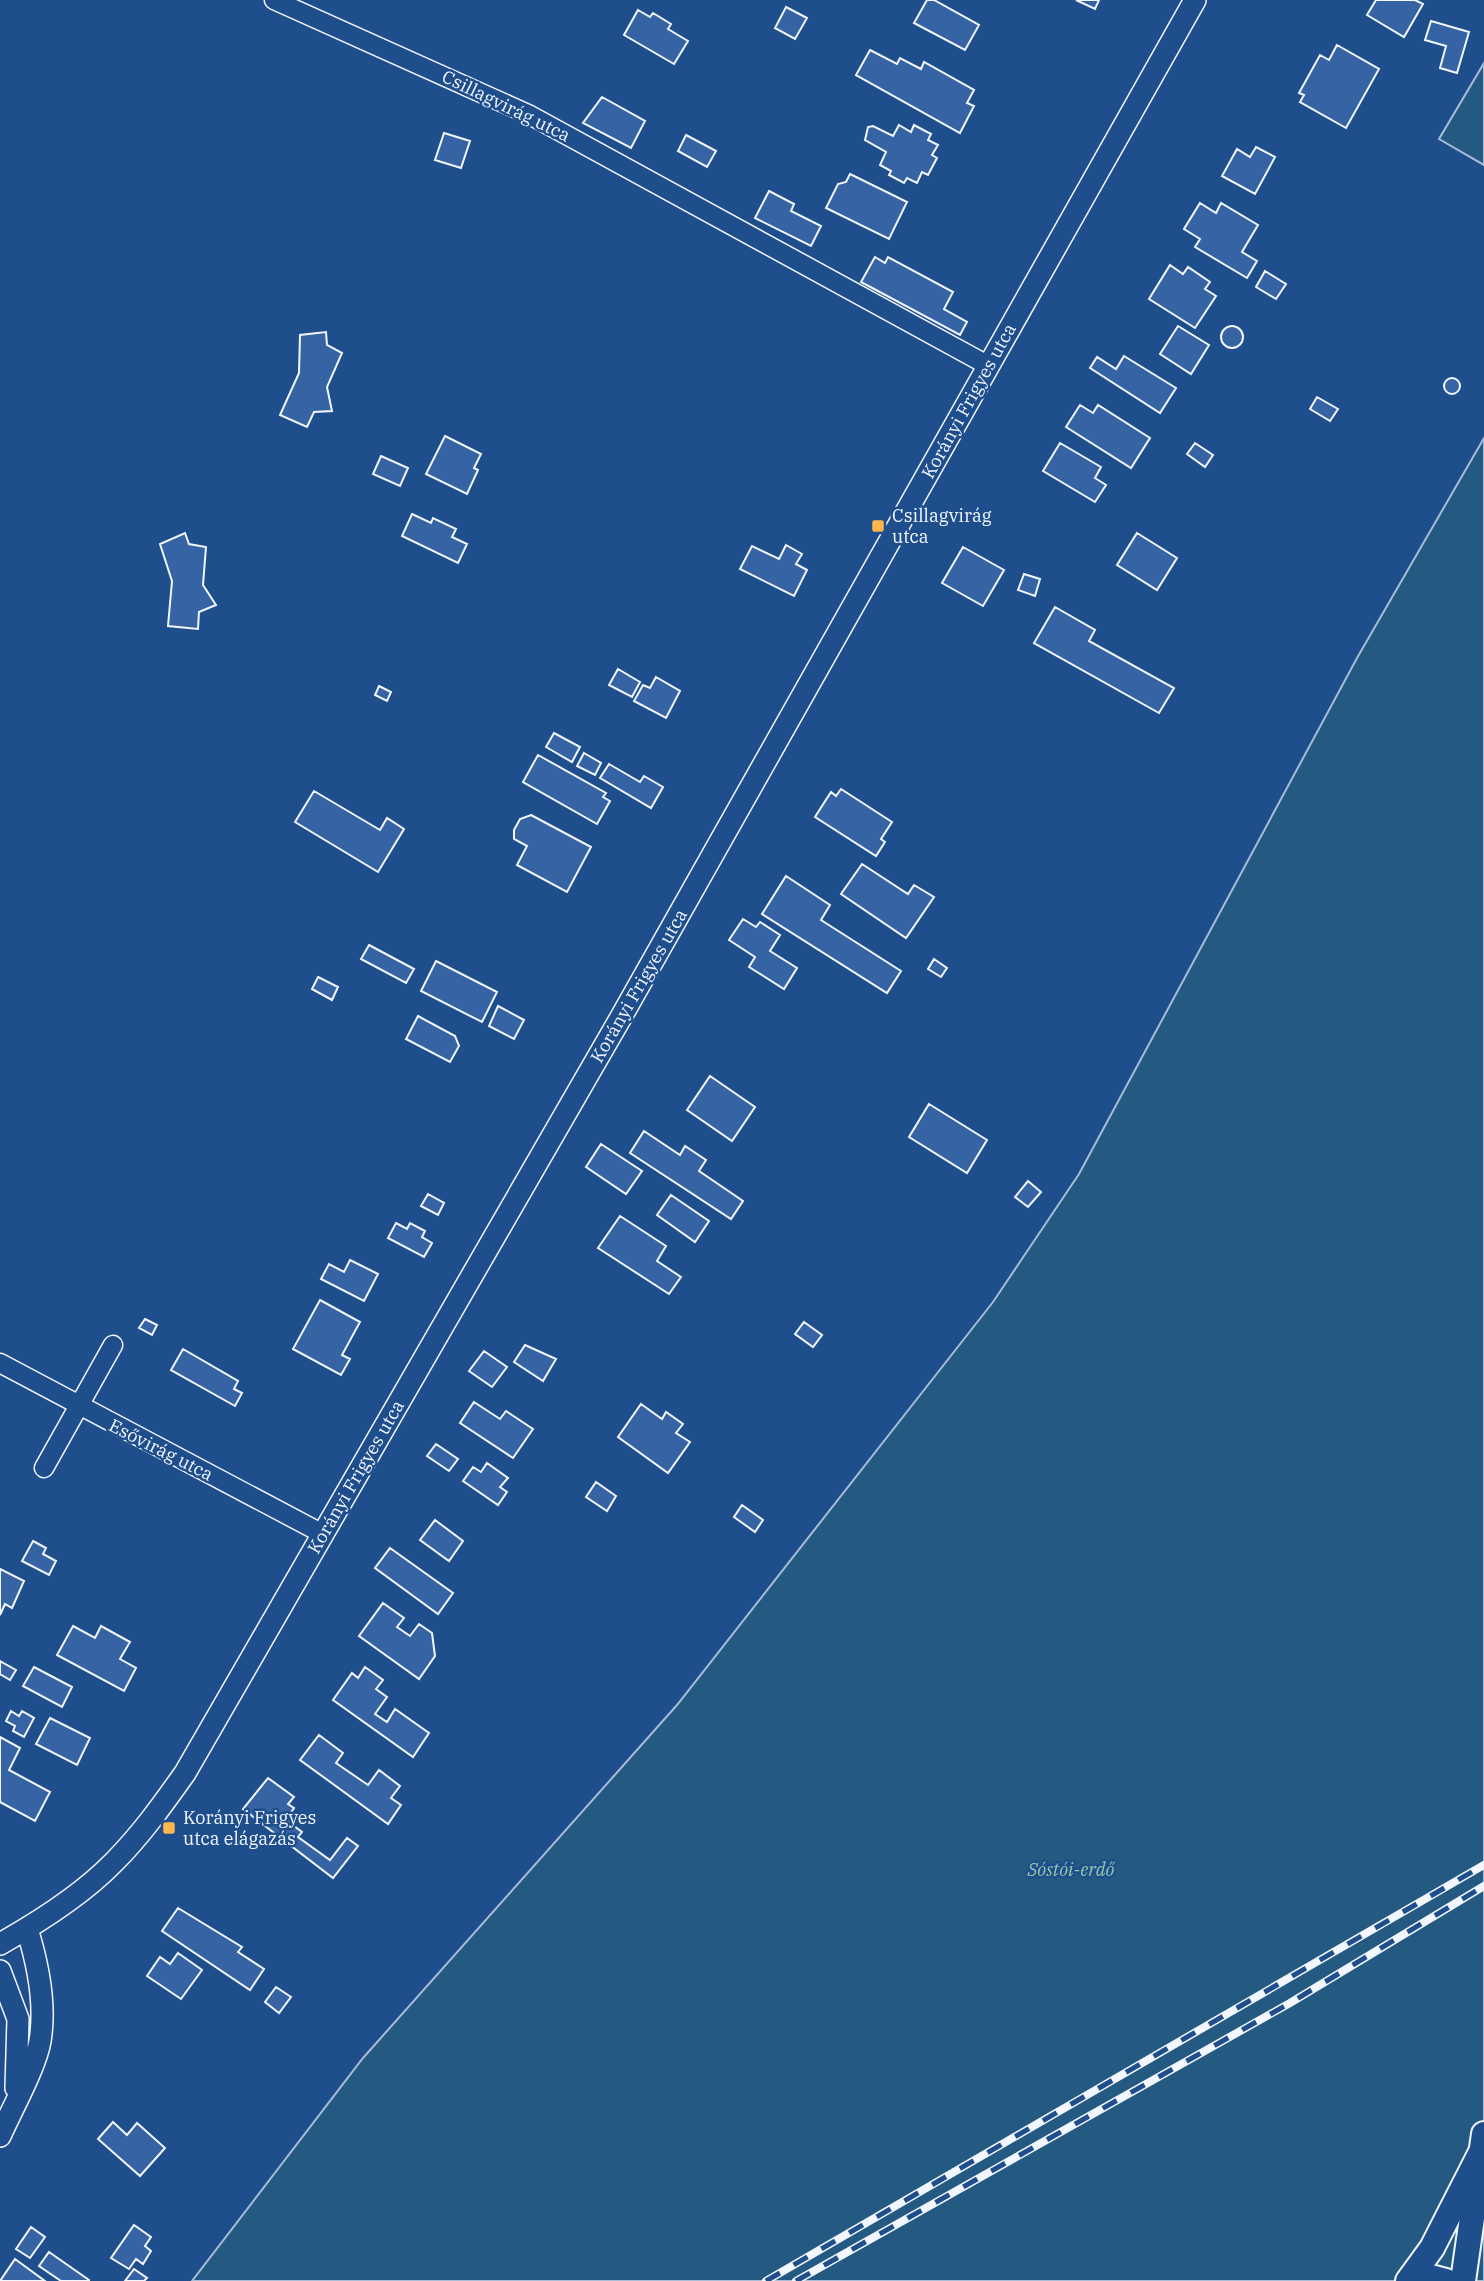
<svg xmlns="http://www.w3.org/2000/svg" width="1484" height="2281" viewBox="0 0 1484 2281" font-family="'IBM Plex Serif',serif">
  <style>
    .green { fill: #245a82; stroke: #a8bbd7; stroke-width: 2 }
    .building { fill: #3563a3; stroke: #f2f6ff; stroke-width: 2 }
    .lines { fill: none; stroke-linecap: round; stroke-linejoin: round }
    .minor-casing { stroke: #f2f6ff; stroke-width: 21 }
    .tertiary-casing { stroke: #f2f6ff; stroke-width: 24 }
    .secondary-casing { stroke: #f2f6ff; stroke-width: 28 }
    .minor { stroke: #1f4e8c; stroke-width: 18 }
    .tertiary { stroke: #1f4e8c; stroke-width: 21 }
    .secondary { stroke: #1f4e8c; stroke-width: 24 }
    .rail-casing { stroke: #f2f6ff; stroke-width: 8 }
    .rail { stroke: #1f4e8c; stroke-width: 5; stroke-dasharray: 16; stroke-linecap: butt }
    .poi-dot { fill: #ffb74d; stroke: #1f4e8c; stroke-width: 2.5 }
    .labels { text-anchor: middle; stroke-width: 5; stroke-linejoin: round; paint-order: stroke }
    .street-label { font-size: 18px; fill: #f2f6ff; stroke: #1f4e8c }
    .poi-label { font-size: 18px; fill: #f2f6ff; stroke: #1f4e8c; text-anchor: start }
    .park-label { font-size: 18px; font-style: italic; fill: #97c8a6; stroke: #1f4e8c }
  </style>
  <rect width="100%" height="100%" fill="#1f4e8c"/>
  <path class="green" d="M 1484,63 L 1484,165 L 1439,139 Z
    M 1484,438 L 1484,2281 L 192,2281 L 363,2058 L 677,1705 L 993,1302 L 1079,1174 L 1357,658 Z"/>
  <path class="building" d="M 927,0 L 934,0 L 979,25 L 965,50 L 914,23 Z
    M 1076,0 L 1099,0 L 1095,9 Z
    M 1376,0 L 1415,0 L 1423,4 L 1404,37 L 1367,15 Z
    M 786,7 L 807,18 L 795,39 L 775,28 Z
    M 638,10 L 650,17 L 653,13 L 671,24 L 668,29 L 688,41 L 674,64 L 624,35 Z
    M 1431,21 L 1469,32 L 1457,73 L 1440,68 L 1446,46 L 1425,40 Z
    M 1337,45 L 1379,69 L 1346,128 L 1300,102 L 1304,95 L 1299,93 L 1320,55 L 1329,60 Z
    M 870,50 L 897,64 L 900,58 L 921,69 L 924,62 L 974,90 L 967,103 L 974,106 L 960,133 L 856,75 Z
    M 602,97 L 645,121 L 631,148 L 583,123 Z
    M 899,125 L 911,132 L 914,125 L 931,134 L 928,140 L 938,145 L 932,155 L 937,158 L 928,175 L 922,172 L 917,183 L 907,178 L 904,183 L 889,175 L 891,171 L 880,165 L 886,152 L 865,140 L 868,127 L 873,126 L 893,136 Z
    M 444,133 L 470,141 L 461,168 L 435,160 Z
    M 686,135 L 716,151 L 707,167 L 678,151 Z
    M 1256,147 L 1275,157 L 1255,194 L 1222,176 L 1237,149 L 1250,157 Z
    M 850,174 L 907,202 L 889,239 L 826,208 L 838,184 L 846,182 Z
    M 769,191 L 794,204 L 791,211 L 821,226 L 811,246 L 755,218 Z
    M 1200,203 L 1216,213 L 1221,203 L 1258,225 L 1242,252 L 1257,261 L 1247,278 L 1195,247 L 1200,239 L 1184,229 Z
    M 875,257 L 885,263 L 888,257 L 953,292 L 944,309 L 967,322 L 960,335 L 861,282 Z
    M 1170,265 L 1183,274 L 1188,267 L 1210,282 L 1205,289 L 1216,296 L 1195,328 L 1149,299 Z
    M 1265,271 L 1286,284 L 1276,299 L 1256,287 Z
    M1221 337a11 11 0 1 1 22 0a11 11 0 1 1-22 0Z
    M 1178,326 L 1209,345 L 1191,374 L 1160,354 Z
    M 326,332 L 327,345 L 342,353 L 327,387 L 332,411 L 314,412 L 307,427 L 280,415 L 299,373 L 300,335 Z
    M 1124,356 L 1176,388 L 1160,413 L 1090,368 L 1097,357 L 1116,369 Z
    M1444 386a8 8 0 1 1 16 0a8 8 0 1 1-16 0Z
    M 1317,397 L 1338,409 L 1330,421 L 1310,409 Z
    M 1080,405 L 1093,413 L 1098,405 L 1150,438 L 1131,468 L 1066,427 Z
    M 445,436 L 481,454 L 474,468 L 478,470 L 467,494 L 426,474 Z
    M 1060,443 L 1101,467 L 1095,478 L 1106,485 L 1095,502 L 1043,471 Z
    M 1195,443 L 1213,455 L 1205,467 L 1187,454 Z
    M 381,456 L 408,468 L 400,486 L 373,474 Z
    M 412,514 L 431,523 L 433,518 L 456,529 L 452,537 L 467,544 L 458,563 L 402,536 Z
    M 185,533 L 189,544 L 206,547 L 203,585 L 216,605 L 199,612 L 198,629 L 168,626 L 172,581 L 160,544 Z
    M 1137,533 L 1177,558 L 1157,590 L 1117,565 Z
    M 786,545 L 802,554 L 796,564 L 807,570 L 794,596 L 740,569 L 752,546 L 779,559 Z
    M 963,547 L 1004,570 L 983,606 L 942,583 Z
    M 1024,574 L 1040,579 L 1035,596 L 1018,590 Z
    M 1055,607 L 1095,630 L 1089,641 L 1174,688 L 1159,713 L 1034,643 Z
    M 618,669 L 640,682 L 632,697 L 609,685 Z
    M 656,677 L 680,691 L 666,718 L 634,701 L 643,685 L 650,688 Z
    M 379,686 L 391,692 L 387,701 L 375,695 Z
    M 554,733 L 580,747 L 572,762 L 546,747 Z
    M 584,753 L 601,763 L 595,775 L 577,766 Z
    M 538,755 L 606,793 L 603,797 L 610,801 L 597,824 L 523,782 Z
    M 609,764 L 640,782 L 644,776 L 663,787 L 651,808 L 600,778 Z
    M 841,789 L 892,822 L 881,839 L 885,842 L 876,856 L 815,817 L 831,792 L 836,796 Z
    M 314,791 L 380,830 L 387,818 L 404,829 L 378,872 L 295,822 Z
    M 531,815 L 591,847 L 567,892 L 517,865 L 527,846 L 514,839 L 514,830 L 520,819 Z
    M 862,864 L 908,894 L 914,885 L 934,897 L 906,938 L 841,894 Z
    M 786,876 L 830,905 L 821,920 L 901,971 L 887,993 L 762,914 Z
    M 743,919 L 756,927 L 760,922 L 780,935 L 770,951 L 797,968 L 784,989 L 749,967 L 755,957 L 729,940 Z
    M 369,945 L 414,969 L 406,983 L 361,959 Z
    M 934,959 L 947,968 L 941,977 L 928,969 Z
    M 436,961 L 497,992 L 482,1022 L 421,991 Z
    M 318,977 L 338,987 L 332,1000 L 312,989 Z
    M 498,1006 L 524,1020 L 514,1039 L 489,1026 Z
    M 418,1016 L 455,1036 L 459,1046 L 450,1062 L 406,1039 Z
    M 710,1076 L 755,1107 L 732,1141 L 687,1110 Z
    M 929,1104 L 987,1140 L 967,1173 L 909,1137 Z
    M 644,1131 L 680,1155 L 685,1146 L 706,1160 L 699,1171 L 743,1201 L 731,1219 L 630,1153 Z
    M 601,1144 L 642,1171 L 626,1194 L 586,1167 Z
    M 1028,1181 L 1041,1192 L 1028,1207 L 1015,1197 Z
    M 428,1194 L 444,1203 L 438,1215 L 421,1206 Z
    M 671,1195 L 709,1221 L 695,1242 L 657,1215 Z
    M 620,1216 L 666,1246 L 657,1261 L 681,1277 L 669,1294 L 598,1248 Z
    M 396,1223 L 407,1229 L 410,1223 L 425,1231 L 422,1237 L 432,1243 L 424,1257 L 388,1238 Z
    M 350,1260 L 378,1274 L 364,1301 L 321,1279 L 329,1264 L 344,1272 Z
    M 320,1300 L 360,1322 L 342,1355 L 350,1359 L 341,1375 L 293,1349 Z
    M 145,1319 L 157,1325 L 152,1335 L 139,1328 Z
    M 804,1322 L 822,1335 L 813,1347 L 795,1334 Z
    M 525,1345 L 556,1359 L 543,1381 L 514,1362 Z
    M 183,1349 L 238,1381 L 234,1389 L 242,1393 L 235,1406 L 171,1370 Z
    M 484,1351 L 507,1367 L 492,1387 L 469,1371 Z
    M 474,1402 L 500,1419 L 506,1411 L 533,1429 L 513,1458 L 460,1423 Z
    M 641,1404 L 662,1419 L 666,1412 L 683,1424 L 676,1433 L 690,1442 L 668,1473 L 618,1437 Z
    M 436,1444 L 458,1459 L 449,1471 L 427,1456 Z
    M 487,1463 L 508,1478 L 500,1487 L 507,1492 L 498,1505 L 463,1481 L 473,1467 L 481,1472 Z
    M 596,1482 L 616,1496 L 607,1511 L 586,1497 Z
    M 742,1505 L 763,1520 L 755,1532 L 734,1517 Z
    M 435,1520 L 463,1541 L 449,1561 L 420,1540 Z
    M 33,1541 L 46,1548 L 43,1554 L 56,1561 L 49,1575 L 22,1561 Z
    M 390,1548 L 453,1593 L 438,1614 L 375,1568 Z
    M 0,1569 L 24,1581 L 12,1608 L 5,1604 L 0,1615 Z
    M 383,1603 L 404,1618 L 397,1627 L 410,1636 L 419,1624 L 432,1633 L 435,1656 L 419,1679 L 359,1636 Z
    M 73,1626 L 95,1638 L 101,1626 L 130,1642 L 120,1659 L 136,1668 L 124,1691 L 57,1655 Z
    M 0,1661 L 16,1670 L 10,1680 L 0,1674 Z
    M 34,1667 L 72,1687 L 62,1707 L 23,1686 Z
    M 365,1667 L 383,1680 L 376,1689 L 387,1697 L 375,1714 L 387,1722 L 395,1709 L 429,1733 L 413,1757 L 333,1700 L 352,1673 L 358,1678 Z
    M 11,1711 L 19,1716 L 22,1711 L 34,1718 L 24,1737 L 13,1731 L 15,1726 L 6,1721 Z
    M 50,1718 L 90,1738 L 77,1765 L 36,1744 Z
    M 319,1735 L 343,1753 L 336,1763 L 368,1785 L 379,1770 L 400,1786 L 391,1798 L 401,1805 L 388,1824 L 300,1760 Z
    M 0,1737 L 20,1748 L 9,1770 L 50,1792 L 35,1821 L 0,1802 Z
    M 268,1778 L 294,1797 L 288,1804 L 294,1808 L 286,1820 L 302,1832 L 298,1837 L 330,1860 L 347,1838 L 358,1846 L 333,1878 L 243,1809 Z
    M 178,1908 L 242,1947 L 238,1952 L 264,1969 L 250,1990 L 162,1931 Z
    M 178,1953 L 202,1970 L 181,1999 L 147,1976 L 160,1957 L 170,1964 Z
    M 276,1987 L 291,1997 L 279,2013 L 265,2002 Z
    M 113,2122 L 127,2135 L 137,2123 L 165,2148 L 140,2176 L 98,2139 Z
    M 134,2225 L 151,2237 L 145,2246 L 151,2251 L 143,2264 L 136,2259 L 129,2269 L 111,2258 Z
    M 31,2227 L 45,2237 L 30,2258 L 16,2249 Z
    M 49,2252 L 89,2280 L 89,2281 L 61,2281 L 39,2266 Z
    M 15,2259 L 45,2281 L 0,2281 Z
    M 134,2269 L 147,2278 L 144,2281 L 125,2281 Z"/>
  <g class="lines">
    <g class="minor-casing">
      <path id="minor" d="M 274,0 L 528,114 L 989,366
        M 0,1363 L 323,1534
        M 44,1468 L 113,1345"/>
    </g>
    <g class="tertiary-casing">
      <path id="tertiary" d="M 0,1944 C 39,1922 83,1894 114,1862 C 141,1835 163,1804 185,1773 L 620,1019 L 1195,0
        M 0,1971 L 18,2019 L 16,2088
        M 0,2136 C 11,2111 36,2066 40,2041 C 46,2005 38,1964 27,1929"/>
    </g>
    <g class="secondary-casing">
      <path id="secondary" d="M 1408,2281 L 1432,2248 L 1481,2152
        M 1408,2281 L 1431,2277 L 1446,2281
        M 1463,2281 L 1484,2134"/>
    </g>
    <use href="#minor" class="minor"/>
    <use href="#tertiary" class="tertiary"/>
    <use href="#secondary" class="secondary"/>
    <g class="rail-casing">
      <path id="rail" d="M 766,2281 L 1484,1865
        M 796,2281 L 1290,2003 L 1484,1886"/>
    </g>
    <use href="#rail" class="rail"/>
  </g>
  <g class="poi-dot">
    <rect x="871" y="519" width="14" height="14" rx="3.5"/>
    <rect x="162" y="1821" width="14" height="14" rx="3.5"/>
  </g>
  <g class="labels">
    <g class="street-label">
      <text transform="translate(506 106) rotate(26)" y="6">Csillagvirág utca</text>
      <text transform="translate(969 401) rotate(-61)" y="6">Korányi Frigyes utca</text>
      <text transform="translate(639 986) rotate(-60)" y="6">Korányi Frigyes utca</text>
      <text transform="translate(161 1450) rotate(27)" y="6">Esővirág utca</text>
      <text transform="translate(356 1477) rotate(-60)" y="6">Korányi Frigyes utca</text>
    </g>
    <g class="poi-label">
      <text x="892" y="522">Csillagvirág<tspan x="892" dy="21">utca</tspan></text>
      <text x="183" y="1824">Korányi Frigyes<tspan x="183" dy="21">utca elágazás</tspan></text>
    </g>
    <g class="park-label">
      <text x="1071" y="1876">Sóstói-erdő</text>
    </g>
  </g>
</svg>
